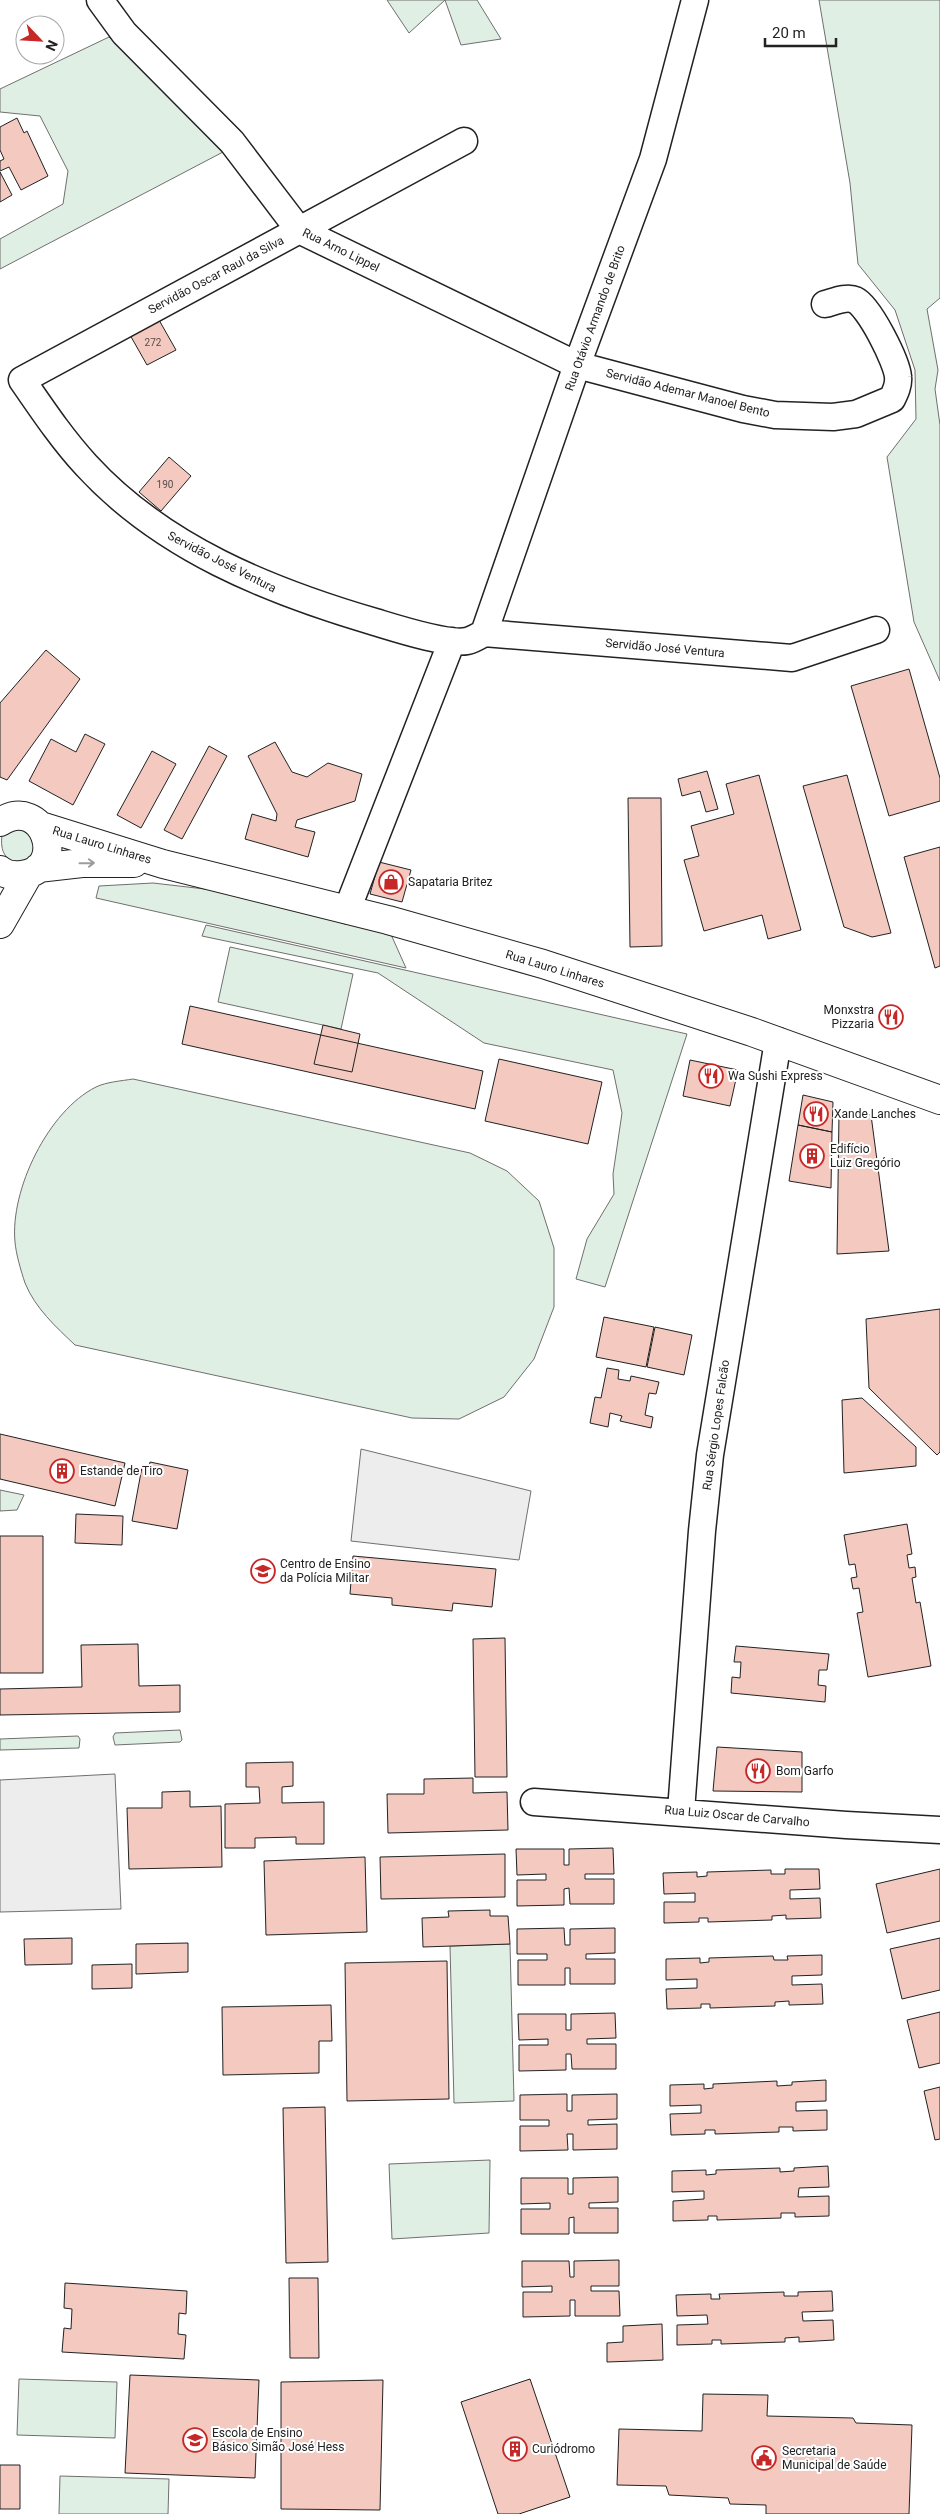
<svg xmlns="http://www.w3.org/2000/svg" width="940" height="2514" viewBox="0 0 940 2514" font-family="Roboto,sans-serif">
  <style>
    .green { fill: #e0efe3; stroke: #6f6f6f }
    .parking { fill: #ededed; stroke: #6f6f6f }
    .building { fill: #f3c9c0; stroke: #222 }
    .lines { fill: none; stroke-linecap: round; stroke-linejoin: round }
    .minor-casing { stroke: #222; stroke-width: 29 }
    .major-casing { stroke: #222; stroke-width: 30 }
    .minor { stroke: #fff; stroke-width: 26 }
    .major { stroke: #fff; stroke-width: 28 }
    .oneway { stroke: #9c9c9c }
    .labels { text-anchor: middle; stroke-width: 4; stroke-linejoin: round; paint-order: stroke }
    .number-label { font-size: 10px; fill: #564c4a }
    .street-label { font-size: 12px; fill: #222; stroke: #fff }
    .poi-label { font-size: 12px; fill: #222; stroke: #fff; text-anchor: start }
  </style>
  <rect width="100%" height="100%" fill="#fff"/>
  <path class="green" d="M 387,0 L 477,0 L 501,39 L 461,45 L 445,0 L 409,33 Z
    M 819,0 L 940,0 L 940,298 L 927,309 L 938,370 L 935,389 L 940,425 L 940,681 L 914,622 L 887,457 L 916,419 L 915,370 L 895,310 L 858,264 L 850,183 Z
    M 109,37 L 223,152 L 0,269 L 0,239 L 63,204 L 68,171 L 40,116 L 0,112 L 0,89 Z
    M 17,826 L 34,836 L 33,857 L 19,865 C 5,859 0,852 2,835 Z
    M 153,883 L 222,891 L 389,930 L 406,968 L 96,898 L 99,886 Z
    M 206,925 L 687,1034 L 605,1287 L 576,1279 L 587,1239 L 614,1194 L 613,1174 L 622,1113 L 613,1070 L 484,1043 L 378,973 L 202,936 Z
    M 230,947 L 353,974 L 341,1029 L 218,1002 Z
    M 133,1079 L 470,1153 L 507,1171 L 539,1201 L 554,1248 L 554,1307 L 534,1359 L 504,1397 L 459,1419 L 412,1418 L 75,1345 C 56,1327 35,1308 25,1283 C 21,1271 16,1254 15,1242 C 10,1190 48,1111 96,1087 C 106,1082 121,1081 133,1079 Z
    M 0,1490 L 24,1495 L 17,1510 L 0,1511 Z
    M 180,1730 L 182,1740 L 180,1742 L 115,1745 L 113,1737 L 115,1733 Z
    M 78,1736 L 80,1739 L 79,1748 L 0,1750 L 0,1739 Z
    M 510,1944 L 514,2101 L 454,2103 L 450,1946 Z
    M 490,2160 L 489,2233 L 392,2239 L 389,2164 Z
    M 19,2379 L 117,2382 L 115,2438 L 17,2435 Z
    M 60,2476 L 169,2479 L 168,2514 L 59,2514 Z"/>
  <path class="parking" d="M 361,1449 L 531,1491 L 519,1560 L 351,1541 Z
    M 115,1774 L 121,1909 L 0,1912 L 0,1780 Z"/>
  <path class="building" d="M 17,118 L 24,133 L 27,131 L 48,176 L 21,190 L 9,167 L 0,171 L 0,161 L 4,159 L 0,150 L 0,127 Z
    M 0,172 L 12,195 L 0,202 Z
    M 159,320 L 176,350 L 147,365 L 130,335 Z
    M 169,457 L 191,476 L 161,511 L 139,492 Z
    M 46,650 L 80,679 L 7,780 L 0,777 L 0,703 Z
    M 909,669 L 940,778 L 940,801 L 889,816 L 851,686 Z
    M 85,734 L 105,744 L 73,805 L 29,781 L 51,739 L 76,752 Z
    M 275,742 L 292,772 L 307,777 L 328,763 L 362,774 L 355,801 L 297,820 L 295,827 L 315,832 L 308,857 L 245,839 L 252,814 L 276,821 L 277,814 L 248,756 Z
    M 209,746 L 227,756 L 182,839 L 164,830 Z
    M 152,751 L 176,764 L 141,828 L 117,815 Z
    M 707,771 L 718,809 L 706,812 L 700,791 L 682,796 L 678,779 Z
    M 759,775 L 801,930 L 768,939 L 762,915 L 704,931 L 684,860 L 699,856 L 691,826 L 734,814 L 726,784 Z
    M 847,775 L 891,933 L 872,937 L 844,927 L 803,786 Z
    M 628,798 L 661,798 L 662,946 L 630,947 Z
    M 940,847 L 940,966 L 935,968 L 904,857 Z
    M 379,862 L 411,870 L 402,902 L 370,894 Z
    M 190,1006 L 483,1071 L 475,1109 L 182,1044 Z
    M 323,1025 L 360,1034 L 352,1072 L 314,1064 Z
    M 499,1059 L 602,1082 L 588,1144 L 485,1121 Z
    M 690,1060 L 738,1070 L 730,1106 L 683,1096 Z
    M 803,1095 L 833,1102 L 832,1132 L 798,1125 Z
    M 839,1113 L 871,1115 L 889,1251 L 837,1254 Z
    M 798,1125 L 832,1132 L 831,1188 L 789,1181 Z
    M 940,1309 L 940,1452 L 937,1455 L 869,1388 L 866,1319 Z
    M 604,1317 L 654,1327 L 646,1367 L 596,1357 Z
    M 655,1327 L 692,1335 L 684,1375 L 647,1367 Z
    M 607,1368 L 619,1370 L 618,1379 L 630,1381 L 631,1376 L 659,1382 L 656,1394 L 649,1393 L 645,1415 L 653,1417 L 651,1428 L 620,1421 L 622,1416 L 610,1413 L 608,1427 L 590,1423 L 595,1397 L 601,1398 Z
    M 862,1398 L 916,1447 L 916,1466 L 844,1473 L 842,1400 Z
    M 0,1434 L 125,1463 L 115,1506 L 0,1479 Z
    M 150,1462 L 188,1470 L 177,1529 L 132,1521 L 142,1467 L 149,1468 Z
    M 76,1514 L 123,1516 L 122,1545 L 75,1543 Z
    M 907,1524 L 912,1554 L 907,1555 L 909,1568 L 915,1567 L 916,1577 L 912,1578 L 916,1603 L 920,1602 L 931,1666 L 868,1677 L 857,1613 L 863,1612 L 859,1588 L 853,1589 L 851,1578 L 857,1577 L 855,1564 L 849,1565 L 844,1535 Z
    M 0,1536 L 43,1536 L 43,1673 L 0,1673 Z
    M 353,1556 L 496,1569 L 492,1607 L 453,1603 L 452,1611 L 392,1605 L 392,1598 L 350,1594 Z
    M 505,1638 L 507,1777 L 475,1777 L 473,1639 Z
    M 138,1644 L 139,1686 L 180,1685 L 180,1712 L 0,1715 L 0,1689 L 82,1687 L 81,1645 Z
    M 736,1646 L 829,1654 L 827,1670 L 819,1670 L 818,1685 L 826,1686 L 825,1702 L 731,1693 L 732,1677 L 740,1678 L 741,1662 L 734,1662 Z
    M 717,1747 L 802,1752 L 802,1792 L 713,1791 Z
    M 293,1762 L 293,1786 L 282,1787 L 282,1803 L 324,1802 L 324,1844 L 296,1844 L 296,1837 L 255,1838 L 255,1848 L 225,1848 L 225,1804 L 260,1803 L 259,1787 L 246,1787 L 246,1763 Z
    M 473,1778 L 473,1793 L 507,1792 L 508,1830 L 388,1833 L 387,1794 L 424,1794 L 424,1779 Z
    M 190,1791 L 190,1807 L 221,1806 L 222,1867 L 129,1869 L 127,1808 L 162,1808 L 162,1792 Z
    M 613,1848 L 614,1874 L 585,1874 L 585,1879 L 614,1879 L 614,1904 L 570,1904 L 569,1888 L 564,1889 L 564,1905 L 517,1906 L 517,1880 L 546,1880 L 546,1874 L 517,1875 L 516,1849 L 564,1849 L 564,1865 L 569,1865 L 569,1849 Z
    M 505,1854 L 505,1897 L 381,1899 L 380,1857 Z
    M 365,1857 L 367,1932 L 266,1935 L 264,1861 Z
    M 785,1869 L 819,1869 L 820,1889 L 790,1890 L 790,1899 L 820,1898 L 821,1918 L 786,1919 L 786,1915 L 772,1916 L 772,1920 L 708,1922 L 708,1918 L 699,1918 L 699,1922 L 664,1923 L 664,1902 L 695,1902 L 695,1893 L 664,1894 L 663,1873 L 697,1872 L 697,1877 L 707,1876 L 707,1872 L 771,1870 L 771,1874 L 785,1874 Z
    M 940,1869 L 940,1921 L 887,1933 L 876,1884 Z
    M 490,1910 L 490,1916 L 508,1916 L 510,1944 L 423,1947 L 422,1918 L 449,1917 L 448,1911 Z
    M 564,1928 L 565,1945 L 570,1945 L 570,1929 L 615,1928 L 615,1953 L 586,1954 L 586,1959 L 615,1959 L 615,1984 L 570,1984 L 570,1968 L 565,1968 L 565,1985 L 518,1985 L 518,1960 L 547,1960 L 547,1954 L 517,1954 L 517,1929 Z
    M 72,1938 L 72,1964 L 25,1965 L 24,1939 Z
    M 940,1938 L 940,1990 L 902,1999 L 890,1949 Z
    M 188,1943 L 188,1972 L 136,1974 L 136,1944 Z
    M 822,1955 L 822,1975 L 792,1976 L 792,1985 L 822,1984 L 823,2004 L 789,2005 L 789,2001 L 775,2002 L 775,2006 L 710,2008 L 710,2004 L 701,2004 L 701,2008 L 667,2009 L 666,1989 L 697,1988 L 697,1979 L 666,1980 L 666,1959 L 700,1958 L 700,1963 L 709,1962 L 709,1958 L 773,1956 L 774,1960 L 788,1960 L 787,1956 Z
    M 447,1961 L 449,2099 L 347,2101 L 345,1963 Z
    M 132,1964 L 132,1988 L 92,1989 L 92,1965 Z
    M 331,2005 L 332,2041 L 319,2041 L 319,2073 L 223,2075 L 222,2007 Z
    M 940,2012 L 940,2063 L 919,2068 L 907,2020 Z
    M 615,2013 L 616,2038 L 587,2039 L 587,2044 L 616,2044 L 616,2069 L 572,2069 L 571,2054 L 566,2054 L 566,2070 L 519,2071 L 519,2045 L 548,2045 L 548,2039 L 519,2040 L 518,2014 L 566,2014 L 566,2030 L 571,2030 L 571,2014 Z
    M 826,2080 L 826,2101 L 796,2102 L 796,2111 L 827,2110 L 827,2130 L 793,2131 L 793,2127 L 779,2127 L 779,2132 L 715,2134 L 715,2130 L 705,2130 L 705,2134 L 671,2135 L 670,2114 L 701,2113 L 701,2105 L 670,2106 L 670,2085 L 704,2084 L 704,2089 L 713,2088 L 713,2084 L 777,2081 L 777,2086 L 792,2085 L 792,2082 Z
    M 940,2087 L 940,2139 L 935,2140 L 924,2091 Z
    M 567,2094 L 567,2111 L 572,2111 L 572,2095 L 617,2094 L 617,2119 L 588,2120 L 588,2125 L 617,2124 L 617,2149 L 573,2150 L 573,2134 L 567,2134 L 568,2150 L 520,2151 L 520,2126 L 549,2126 L 549,2120 L 520,2120 L 520,2095 Z
    M 325,2107 L 328,2262 L 286,2263 L 283,2108 Z
    M 828,2166 L 829,2187 L 799,2188 L 798,2197 L 829,2196 L 829,2216 L 795,2217 L 795,2213 L 781,2213 L 781,2218 L 717,2220 L 717,2216 L 708,2216 L 708,2220 L 673,2221 L 673,2201 L 704,2199 L 704,2191 L 672,2192 L 672,2171 L 706,2170 L 706,2175 L 716,2174 L 716,2170 L 780,2168 L 780,2172 L 794,2171 L 794,2168 Z
    M 618,2177 L 618,2202 L 589,2203 L 589,2208 L 618,2208 L 618,2233 L 574,2233 L 574,2217 L 569,2218 L 569,2234 L 521,2234 L 521,2209 L 550,2209 L 550,2203 L 521,2204 L 521,2178 L 568,2178 L 568,2194 L 573,2194 L 573,2178 Z
    M 619,2260 L 619,2286 L 591,2286 L 591,2291 L 619,2291 L 620,2316 L 575,2316 L 575,2300 L 570,2300 L 570,2316 L 523,2317 L 523,2292 L 552,2292 L 552,2286 L 522,2287 L 522,2261 L 569,2261 L 570,2277 L 574,2277 L 574,2261 Z
    M 289,2278 L 318,2278 L 319,2358 L 290,2358 Z
    M 65,2283 L 187,2291 L 186,2314 L 179,2313 L 178,2334 L 186,2335 L 184,2359 L 62,2352 L 64,2328 L 71,2329 L 72,2309 L 64,2308 Z
    M 832,2291 L 833,2311 L 802,2312 L 803,2321 L 833,2320 L 834,2340 L 799,2342 L 799,2337 L 785,2338 L 785,2342 L 721,2344 L 721,2340 L 712,2340 L 712,2344 L 677,2345 L 677,2325 L 708,2324 L 707,2315 L 677,2316 L 676,2295 L 711,2294 L 711,2299 L 720,2299 L 719,2294 L 784,2292 L 784,2296 L 798,2296 L 798,2292 Z
    M 662,2324 L 663,2360 L 607,2362 L 607,2343 L 623,2342 L 623,2326 Z
    M 130,2375 L 259,2380 L 255,2478 L 125,2473 Z
    M 530,2379 L 570,2497 L 519,2514 L 498,2514 L 461,2402 Z
    M 383,2380 L 380,2510 L 281,2509 L 281,2382 Z
    M 703,2394 L 768,2395 L 767,2416 L 853,2418 L 856,2423 L 912,2425 L 909,2514 L 766,2514 L 766,2505 L 730,2504 L 728,2498 L 669,2495 L 666,2486 L 617,2485 L 619,2429 L 702,2431 Z
    M 0,2465 L 20,2465 L 20,2509 L 0,2509 Z"/>
  <g class="lines">
    <g class="minor-casing">
      <path id="minor" d="M 100,0 L 124,33 L 232,142 L 299,230 L 577,365 L 743,409 L 775,415 L 833,417 L 856,414 L 892,399 C 895,393 899,385 898,377 C 897,362 869,306 855,300 C 847,296 833,302 825,304
        M 464,141 L 22,380 C 42,409 62,439 86,465 C 162,548 269,591 375,622 C 395,628 447,645 467,641 C 472,640 479,636 484,633 L 792,658 L 876,630
        M 484,633 L 577,365 L 653,159 L 695,0
        M 347,910 L 452,641
        M 534,1802 L 846,1825 L 940,1830
        M 681,1811 L 702,1531 L 710,1455 L 778,1041"/>
    </g>
    <g class="major-casing">
      <path id="major" d="M 0,822 C 44,794 69,869 22,875 C 14,876 6,875 0,870
        M 41,826 L 163,864 L 388,920 L 543,964 L 752,1032 L 940,1100
        M 38,868 L 82,863 L 134,863
        M 0,924 L 28,875"/>
    </g>
    <use href="#minor" class="minor"/>
    <use href="#major" class="major"/>
  </g>
  <defs><path id="oneway-shaft" d="M-6 0H5M1.5-3L5.5 0L1.5 3" fill="none" stroke-width="1.6" stroke-linecap="round" stroke-linejoin="round" transform="scale(1.25)"/></defs>
  <use class="oneway" href="#oneway-shaft" transform="translate(87 863) rotate(-1)"/>
  <defs>
    <g id="shop-ring" transform="scale(1.25)"><circle r="9.5" fill="#fff" stroke="#c62828" stroke-width="1.5"/><path d="M-5-2.5h2.3a2.7 3.5 0 0 1 5.4 0H5L5.5 6h-11ZM-1.5-2.5h3a1.5 2.3 0 0 0-3 0Z" fill="#c62828"/></g>
    <g id="restaurant-ring" transform="scale(1.25)"><circle r="9.5" fill="#fff" stroke="#c62828" stroke-width="1.5"/><path d="M-5-6h1v4h1v-4h1v4h1v-4h1v5L-1.5 .5V6h-2V.5L-5-1ZM5-6V6H3V1.5H1.5Q1.5-4 5-6Z" fill="#c62828"/></g>
    <g id="building-ring" transform="scale(1.25)"><circle r="9.5" fill="#fff" stroke="#c62828" stroke-width="1.5"/><path d="M-4-6H4V6H1V3H-1V6H-4ZM-2.5-4.3h1.7v1.8h-1.7ZM.8-4.3h1.7v1.8H.8ZM-2.5-1h1.7V.8h-1.7ZM.8-1h1.7V.8H.8Z" fill="#c62828"/></g>
    <g id="university-ring" transform="scale(1.25)"><circle r="9.5" fill="#fff" stroke="#c62828" stroke-width="1.5"/><path d="M0-5L7-2L0 1L-7-2ZM-4 1L0 2.5L4 1V4Q0 6-4 4Z" fill="#c62828"/></g>
    <g id="school-ring" transform="scale(1.25)"><circle r="9.5" fill="#fff" stroke="#c62828" stroke-width="1.5"/><path d="M0-5L7-2L0 1L-7-2ZM-4 1L0 2.5L4 1V4Q0 6-4 4Z" fill="#c62828"/></g>
    <g id="civic-ring" transform="scale(1.25)"><circle r="9.5" fill="#fff" stroke="#c62828" stroke-width="1.5"/><path d="M-.6-6.5H3V-4.5H.6V-3L4-1V1h2V6H-6V1h2V-1L-.6-3ZM-1.2 2.5V6h2.4V2.5Z" fill="#c62828"/></g>
  </defs>
  <g fill-rule="evenodd">
    <use href="#shop-ring" x="391" y="882"/>
    <use href="#restaurant-ring" x="891" y="1017"/>
    <use href="#restaurant-ring" x="711" y="1076"/>
    <use href="#restaurant-ring" x="816" y="1114"/>
    <use href="#building-ring" x="812" y="1156"/>
    <use href="#building-ring" x="62" y="1471"/>
    <use href="#university-ring" x="263" y="1571"/>
    <use href="#restaurant-ring" x="758" y="1771"/>
    <use href="#school-ring" x="195" y="2440"/>
    <use href="#building-ring" x="515" y="2449"/>
    <use href="#civic-ring" x="764" y="2458"/>
  </g>
  <g class="labels">
    <g class="number-label">
      <text x="153" y="346">272</text>
      <text x="165" y="488">190</text>
    </g>
    <g class="street-label">
      <text transform="translate(341 250) rotate(26)" y="4">Rua Arno Lippel</text>
      <text transform="translate(216 275) rotate(-28)" y="4">Servidão Oscar Raul da Silva</text>
      <text transform="translate(595 318) rotate(-70)" y="4">Rua Otávio Armando de Brito</text>
      <text transform="translate(688 393) rotate(14)" y="4">Servidão Ademar Manoel Bento</text>
      <text transform="translate(222 562) rotate(27)" y="4">Servidão José Ventura</text>
      <text transform="translate(665 648) rotate(5)" y="4">Servidão José Ventura</text>
      <text transform="translate(102 845) rotate(17)" y="4">Rua Lauro Linhares</text>
      <text transform="translate(555 969) rotate(17)" y="4">Rua Lauro Linhares</text>
      <text transform="translate(716 1425) rotate(-82)" y="4">Rua Sérgio Lopes Falcão</text>
      <text transform="translate(737 1816) rotate(5)" y="4">Rua Luiz Oscar de Carvalho</text>
    </g>
    <g class="poi-label">
      <text x="408" y="886">Sapataria Britez</text>
      <text x="874" y="1014" text-anchor="end">Monxstra<tspan x="874" dy="14">Pizzaria</tspan></text>
      <text x="728" y="1080">Wa Sushi Express</text>
      <text x="834" y="1118">Xande Lanches</text>
      <text x="830" y="1153">Edifício<tspan x="830" dy="14">Luiz Gregório</tspan></text>
      <text x="80" y="1475">Estande de Tiro</text>
      <text x="280" y="1568">Centro de Ensino<tspan x="280" dy="14">da Polícia Militar</tspan></text>
      <text x="776" y="1775">Bom Garfo</text>
      <text x="212" y="2437">Escola de Ensino<tspan x="212" dy="14">Básico Simão José Hess</tspan></text>
      <text x="532" y="2453">Curiódromo</text>
      <text x="782" y="2455">Secretaria<tspan x="782" dy="14">Municipal de Saúde</tspan></text>
    </g>
  </g>
  <g transform="translate(40 40) rotate(115)"><circle r="24" fill="#ffffff" stroke="#a7a7a7"/>
  <path d="M0-4L9 19L0 12L-9 19Z" fill="#c62828"/>
  <text y="-8" font-size="14" font-weight="bold" text-anchor="middle" fill="#222222">N</text>
  </g>
  <path d="M765 38v8h71v-8" fill="none" stroke="#222222" stroke-width="2.5"/>
  <text x="772" y="38" font-size="15" fill="#222222" stroke="#ffffff" stroke-width="4" paint-order="stroke">20 m</text>
</svg>
